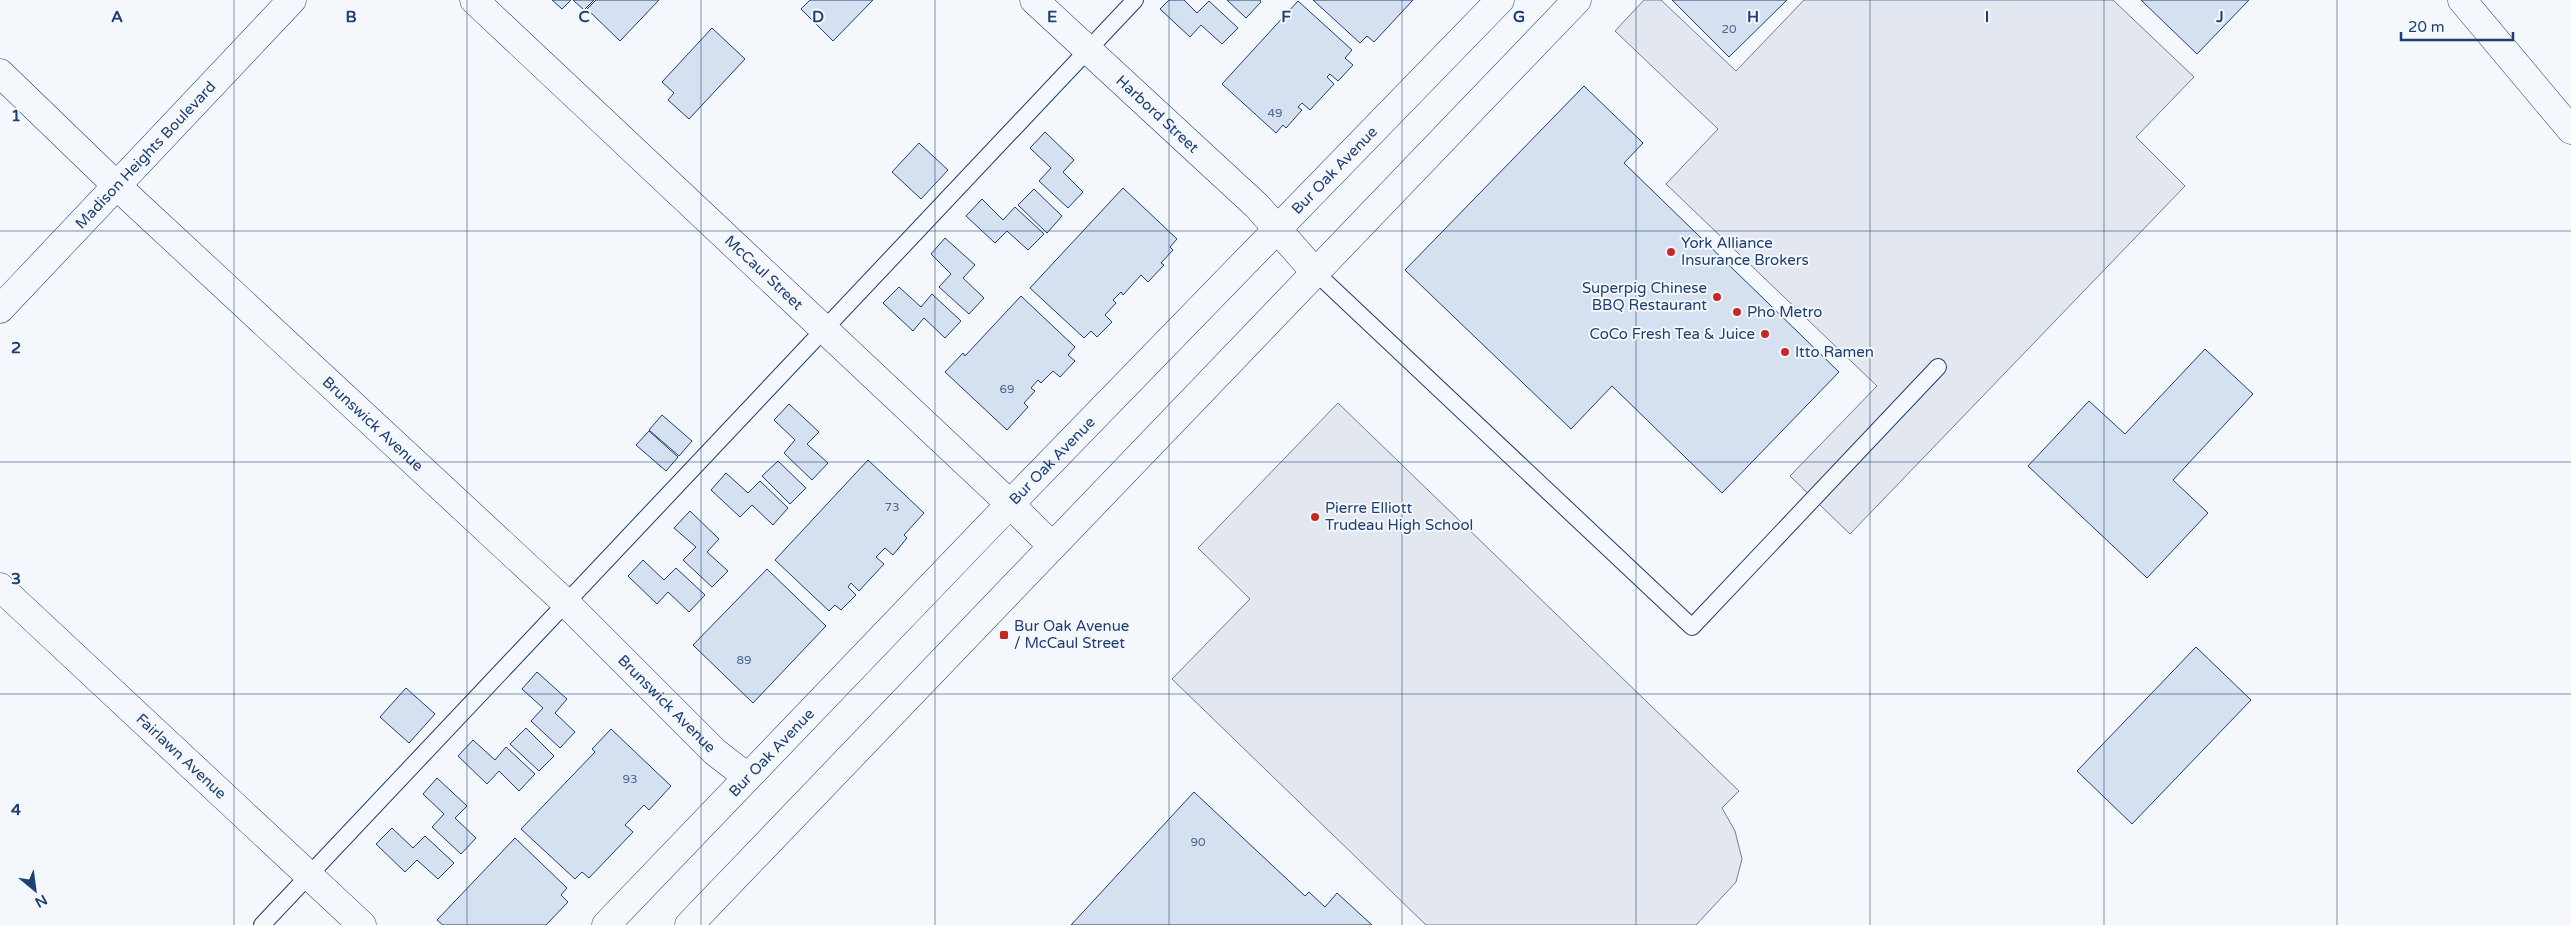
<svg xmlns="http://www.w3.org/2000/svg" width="2571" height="925" viewBox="0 0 2571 925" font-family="'Varela Round',sans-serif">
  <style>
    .parking { fill: #e3e8f0; stroke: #687fa3 }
    .building { fill: #d5e0f0; stroke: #1d3f73 }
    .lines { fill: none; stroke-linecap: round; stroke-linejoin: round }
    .lane-casing { stroke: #1d3f73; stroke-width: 18 }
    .street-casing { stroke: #1d3f73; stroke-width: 29 }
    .secondary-casing { stroke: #1d3f73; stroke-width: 29 }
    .primary-casing { stroke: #1d3f73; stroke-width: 29 }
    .lane { stroke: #f4f7fb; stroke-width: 16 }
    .street { stroke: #f4f7fb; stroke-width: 28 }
    .secondary { stroke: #f4f7fb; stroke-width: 28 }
    .primary { stroke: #f4f7fb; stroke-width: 28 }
    .grid { fill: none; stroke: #1d3f73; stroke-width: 1; stroke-opacity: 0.55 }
    .poi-dot { fill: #c62828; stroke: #f4f7fb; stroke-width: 2 }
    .labels { text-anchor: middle; stroke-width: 4; stroke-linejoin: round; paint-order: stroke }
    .number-label { font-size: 12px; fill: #4b6792 }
    .street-label { font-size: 15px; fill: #1d3f73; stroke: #f4f7fb }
    .poi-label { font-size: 15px; fill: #1d3f73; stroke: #f4f7fb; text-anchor: start }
    .grid-label { font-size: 16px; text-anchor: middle; font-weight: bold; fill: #1d3f73; stroke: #f4f7fb; stroke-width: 4; stroke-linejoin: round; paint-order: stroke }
  </style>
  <rect width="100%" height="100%" fill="#f4f7fb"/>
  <path class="parking" d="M 1644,0 L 1661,0 L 1736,71 L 1804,0 L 2113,0 L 2194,77 L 2136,137 L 2185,186 L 1850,534 L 1790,476 L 1877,386 L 1666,184 L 1718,129 L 1615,31 Z
    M 1338,403 L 1739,791 L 1722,808 L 1735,831 L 1742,859 L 1736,882 L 1696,925 L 1426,925 L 1172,679 L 1250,599 L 1198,548 Z"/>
  <path class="building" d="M 552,0 L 571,0 L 562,9 Z
    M 573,0 L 594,0 L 584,10 Z
    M 596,0 L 659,0 L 620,41 L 587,9 Z
    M 810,0 L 873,0 L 833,41 L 801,9 Z
    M 1169,0 L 1184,0 L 1197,13 L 1209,1 L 1238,28 L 1222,44 L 1201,25 L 1190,37 L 1160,9 Z
    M 1227,0 L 1260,0 L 1261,2 L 1246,18 Z
    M 1313,0 L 1413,0 L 1374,42 L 1367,36 L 1360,43 Z
    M 1672,0 L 1787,0 L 1729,57 Z
    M 2141,0 L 2249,0 L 2197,54 Z
    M 1298,1 L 1352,50 L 1345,58 L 1353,65 L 1338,81 L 1330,74 L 1327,77 L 1334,84 L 1310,110 L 1302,103 L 1298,107 L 1302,110 L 1286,128 L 1283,125 L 1276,133 L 1222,84 Z
    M 712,28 L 745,59 L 689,119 L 668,100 L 674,93 L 662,82 Z
    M 1584,86 L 1643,143 L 1624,163 L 1839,372 L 1722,493 L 1612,386 L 1571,429 L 1405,270 Z
    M 1045,132 L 1074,160 L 1063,172 L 1083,192 L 1068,208 L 1039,181 L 1051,168 L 1030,148 Z
    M 919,143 L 948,170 L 921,199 L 892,172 Z
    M 1123,188 L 1177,239 L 1170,247 L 1173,250 L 1161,263 L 1164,265 L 1148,282 L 1141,275 L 1123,295 L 1121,292 L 1113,300 L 1116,303 L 1105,315 L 1112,322 L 1097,337 L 1091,331 L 1084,338 L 1030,288 Z
    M 1034,189 L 1062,216 L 1047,233 L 1018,205 Z
    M 982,199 L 1003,220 L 1015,207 L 1044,234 L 1028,250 L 1007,231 L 995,243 L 966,216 Z
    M 945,238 L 975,265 L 963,278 L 984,298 L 969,314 L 939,287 L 951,274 L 931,254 Z
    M 899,287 L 921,307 L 932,294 L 961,321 L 945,338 L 924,318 L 913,331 L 883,303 Z
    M 1021,296 L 1075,347 L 1068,355 L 1075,361 L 1060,377 L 1053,371 L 1041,383 L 1038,380 L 1031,388 L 1035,391 L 1024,403 L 1028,407 L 1007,430 L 945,372 L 963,353 L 965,356 Z
    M 2205,349 L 2253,394 L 2173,480 L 2208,513 L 2147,578 L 2028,466 L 2089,401 L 2125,434 Z
    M 789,404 L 819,432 L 807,444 L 828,463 L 812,480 L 784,453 L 795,440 L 774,420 Z
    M 662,415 L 692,441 L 679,456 L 649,430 Z
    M 649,431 L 678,457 L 666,471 L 636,445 Z
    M 868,460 L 924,513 L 904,535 L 907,538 L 893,555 L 885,548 L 876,557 L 884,564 L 859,591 L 851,583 L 848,587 L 856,595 L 841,610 L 835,605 L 829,611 L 775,560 Z
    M 778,461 L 806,488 L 790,504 L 762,476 Z
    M 726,473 L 748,493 L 760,481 L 788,508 L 773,525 L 752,505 L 740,517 L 711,490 Z
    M 690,511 L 719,539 L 707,552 L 728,571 L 712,587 L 683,560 L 696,547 L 674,528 Z
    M 643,560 L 664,580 L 676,568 L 705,595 L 689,612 L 668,592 L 657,604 L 628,576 Z
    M 767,569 L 826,626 L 753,703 L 693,645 Z
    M 2196,647 L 2251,700 L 2132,824 L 2077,771 Z
    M 537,672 L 567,699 L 555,713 L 575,732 L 560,748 L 531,721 L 543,708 L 522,689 Z
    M 406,688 L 435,714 L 409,743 L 380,717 Z
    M 526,728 L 554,756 L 539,771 L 510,744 Z
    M 611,729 L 671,786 L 649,810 L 644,805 L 625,825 L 633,832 L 589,878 L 582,872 L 575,879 L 521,829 L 595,752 L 592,749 Z
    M 473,740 L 495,760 L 506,747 L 535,774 L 519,791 L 499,771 L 487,784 L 458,756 Z
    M 437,778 L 467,806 L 455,818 L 476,838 L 461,854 L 432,827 L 444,814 L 423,794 Z
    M 1194,792 L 1305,896 L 1309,892 L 1325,907 L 1337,893 L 1372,925 L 1071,925 Z
    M 392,828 L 413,848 L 425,836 L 454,863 L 438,879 L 417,860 L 405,872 L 376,844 Z
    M 515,838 L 567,888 L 561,895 L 568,902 L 546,925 L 443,925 L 437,920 Z"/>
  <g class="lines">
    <g class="lane-casing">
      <path id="lane" d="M 1314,271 L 1692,627 L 1938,367
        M 262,925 L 1135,0"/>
    </g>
    <g class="street-casing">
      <g id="street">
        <path id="s1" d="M 474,0 L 1010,504 L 1051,545"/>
        <path id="s2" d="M 0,73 L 118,187 L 567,604 L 715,752 L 746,776"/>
        <path id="s3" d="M 0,309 L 292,0"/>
        <path id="s4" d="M 0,587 L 362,925"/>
      </g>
    </g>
    <g class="secondary-casing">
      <g id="secondary">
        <path id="s5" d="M 1034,0 L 1257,206 L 1314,271"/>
        <path id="s6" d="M 606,925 L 1010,504 L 1500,0"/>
        <path d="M 689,925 L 1577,0"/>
      </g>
    </g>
    <g class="primary-casing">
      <path id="primary" d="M 2462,0 L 2571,130"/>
    </g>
    <use href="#lane" class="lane"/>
    <use href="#street" class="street"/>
    <use href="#secondary" class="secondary"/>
    <use href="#primary" class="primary"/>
  </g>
  <path class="grid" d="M 234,0 L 234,925M 467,0 L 467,925M 701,0 L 701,925M 935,0 L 935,925M 1169,0 L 1169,925M 1402,0 L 1402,925M 1636,0 L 1636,925M 1870,0 L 1870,925M 2104,0 L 2104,925M 2337,0 L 2337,925M 0,231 L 2571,231M 0,462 L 2571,462M 0,694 L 2571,694"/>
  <g class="poi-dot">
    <circle cx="1671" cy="252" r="5"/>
    <circle cx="1717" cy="297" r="5"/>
    <circle cx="1737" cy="312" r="5"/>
    <circle cx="1765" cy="334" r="5"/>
    <circle cx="1785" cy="352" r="5"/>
    <circle cx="1315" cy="517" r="5"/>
    <rect x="999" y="630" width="10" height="10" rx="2.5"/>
  </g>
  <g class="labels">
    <g class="number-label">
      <text x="1729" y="33">20</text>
      <text x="1275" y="117">49</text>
      <text x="1007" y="393">69</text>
      <text x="892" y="511">73</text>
      <text x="744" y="664">89</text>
      <text x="630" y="783">93</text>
      <text x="1198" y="846">90</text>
    </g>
    <g class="street-label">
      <text dy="5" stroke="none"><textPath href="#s5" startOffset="168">Harbord Street</textPath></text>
      <text dy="5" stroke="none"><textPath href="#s3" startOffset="212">Madison Heights Boulevard</textPath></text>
      <text dy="5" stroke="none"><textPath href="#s6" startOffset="1049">Bur Oak Avenue</textPath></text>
      <text dy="5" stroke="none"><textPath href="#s1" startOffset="398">McCaul Street</textPath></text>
      <text dy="5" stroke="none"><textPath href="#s2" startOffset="512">Brunswick Avenue</textPath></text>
      <text dy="5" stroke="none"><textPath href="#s6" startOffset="644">Bur Oak Avenue</textPath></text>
      <text dy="5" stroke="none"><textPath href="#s2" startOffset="918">Brunswick Avenue</textPath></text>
      <text dy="5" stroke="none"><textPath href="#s6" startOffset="239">Bur Oak Avenue</textPath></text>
      <text dy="5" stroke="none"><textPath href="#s4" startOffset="248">Fairlawn Avenue</textPath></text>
    </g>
    <g class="poi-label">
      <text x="1681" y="248">York Alliance<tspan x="1681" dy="17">Insurance Brokers</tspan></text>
      <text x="1707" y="293" text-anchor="end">Superpig Chinese<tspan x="1707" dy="17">BBQ Restaurant</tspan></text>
      <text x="1747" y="317">Pho Metro</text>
      <text x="1755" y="339" text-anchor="end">CoCo Fresh Tea &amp; Juice</text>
      <text x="1795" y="357">Itto Ramen</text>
      <text x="1325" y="513">Pierre Elliott<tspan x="1325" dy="17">Trudeau High School</tspan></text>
      <text x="1014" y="631">Bur Oak Avenue<tspan x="1014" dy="17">/ McCaul Street</tspan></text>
    </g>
  </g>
  <g class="grid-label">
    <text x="117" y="22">A</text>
    <text x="351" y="22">B</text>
    <text x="584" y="22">C</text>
    <text x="818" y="22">D</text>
    <text x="1052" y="22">E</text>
    <text x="1286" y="22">F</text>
    <text x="1519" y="22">G</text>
    <text x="1753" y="22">H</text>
    <text x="1987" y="22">I</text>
    <text x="2220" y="22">J</text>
    <text x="16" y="121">1</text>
    <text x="16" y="353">2</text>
    <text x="16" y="584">3</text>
    <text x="16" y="815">4</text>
  </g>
  <g transform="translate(35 890) rotate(151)" stroke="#f4f7fb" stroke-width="4" paint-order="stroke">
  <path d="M0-4L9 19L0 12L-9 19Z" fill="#1d3f73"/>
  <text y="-8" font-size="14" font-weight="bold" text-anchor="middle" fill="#1d3f73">N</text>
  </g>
  <path d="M2401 32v8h112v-8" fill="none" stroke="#1d3f73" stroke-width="2.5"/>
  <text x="2408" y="32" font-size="15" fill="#1d3f73" stroke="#f4f7fb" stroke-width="4" paint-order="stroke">20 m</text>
</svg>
